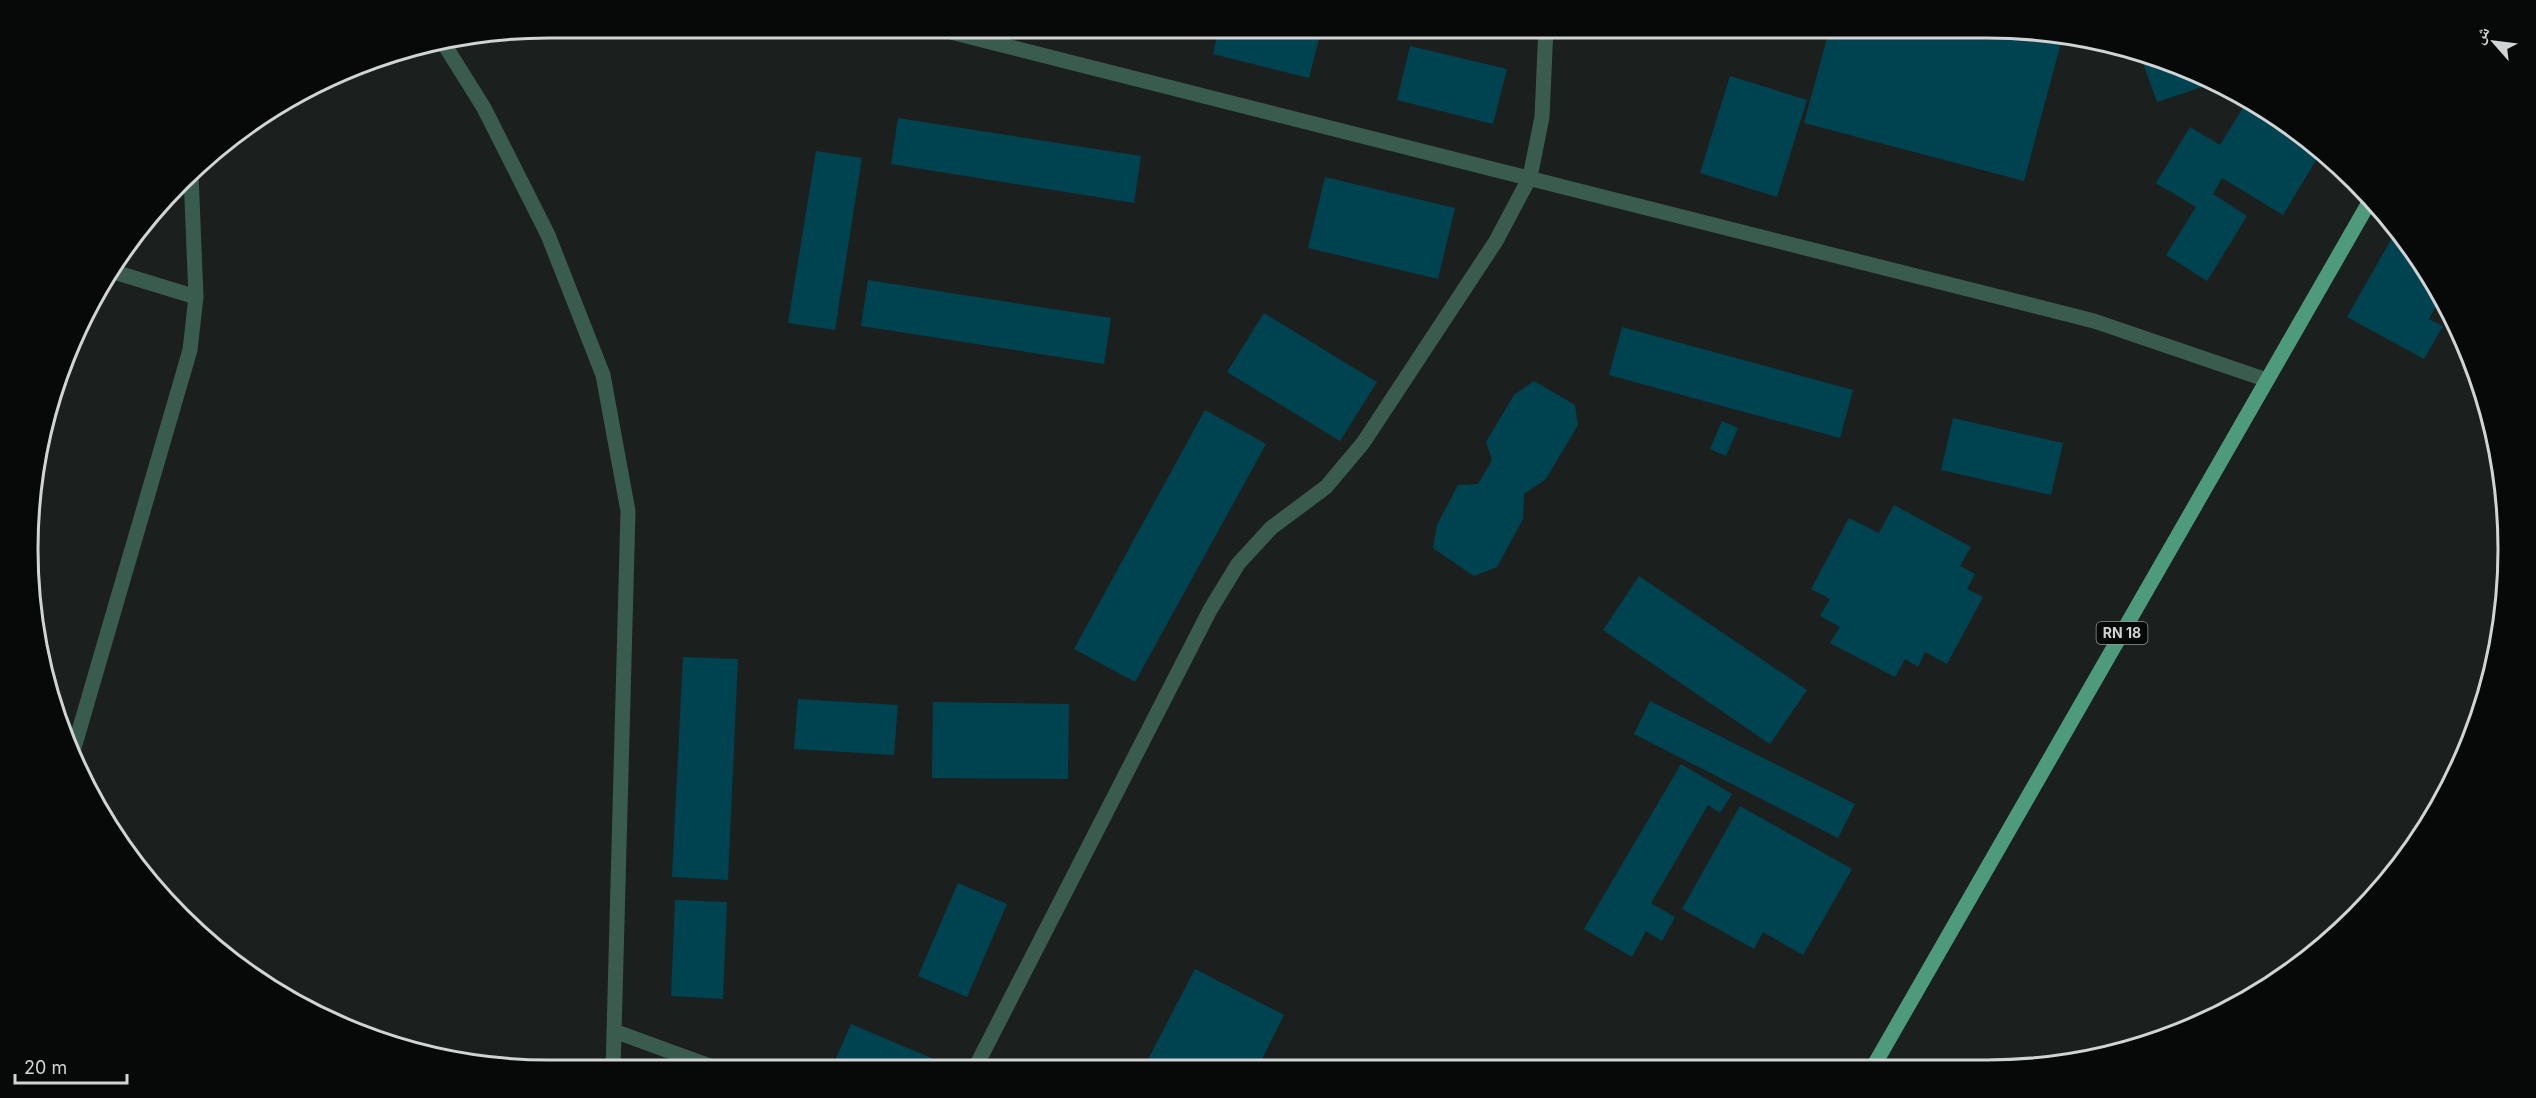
<svg xmlns="http://www.w3.org/2000/svg" width="2536" height="1098" viewBox="0 0 2536 1098" font-family="Inter,'Noto Naskh Arabic',sans-serif">
  <style>
    .building { fill: #004350 }
    .lines { fill: none; stroke-linecap: round; stroke-linejoin: round }
    .minor { stroke: #3a5c4e; stroke-width: 15 }
    .major { stroke: #4e9a7c; stroke-width: 15 }
    .labels { text-anchor: middle; stroke-width: 4.5; stroke-linejoin: round; paint-order: stroke }
    .shield { fill: #070909; stroke: #949797; stroke-width: 1.5 }
    .shield-label { font-size: 14px; font-weight: bold; fill: #d1d4d4 }
    .rim { fill: none; stroke: #d1d4d4; stroke-width: 3 }
  </style>
  <rect width="100%" height="100%" fill="#1b201f"/>
  <path class="building" d="M 1219,27 L 1322,27 L 1309,78 L 1213,54 Z
    M 1830,27 L 1987,27 L 2062,39 L 2024,181 L 1804,123 Z
    M 1410,46 L 1507,69 L 1493,124 L 1397,100 Z
    M 2139,52 L 2155,55 L 2198,74 L 2202,87 L 2157,102 Z
    M 1730,76 L 1807,100 L 1777,197 L 1700,173 Z
    M 2249,98 L 2322,150 L 2283,215 L 2222,178 L 2213,194 L 2247,216 L 2207,281 L 2166,255 L 2196,207 L 2156,183 L 2190,127 L 2220,145 Z
    M 898,118 L 1141,156 L 1134,203 L 891,164 Z
    M 816,151 L 862,158 L 835,330 L 788,323 Z
    M 1325,177 L 1455,208 L 1438,279 L 1308,248 Z
    M 2397,229 L 2441,296 L 2429,319 L 2443,326 L 2424,359 L 2347,317 Z
    M 868,280 L 1111,318 L 1104,364 L 861,326 Z
    M 1264,313 L 1377,382 L 1340,441 L 1227,372 Z
    M 1622,327 L 1853,390 L 1840,438 L 1609,375 Z
    M 1534,381 L 1575,405 L 1578,425 L 1546,479 L 1524,494 L 1523,519 L 1497,567 L 1474,576 L 1433,548 L 1437,525 L 1458,485 L 1478,484 L 1492,460 L 1486,442 L 1514,395 Z
    M 1205,410 L 1266,444 L 1135,682 L 1074,649 Z
    M 1953,418 L 2063,443 L 2051,495 L 1941,470 Z
    M 1722,421 L 1738,428 L 1726,456 L 1710,449 Z
    M 1894,505 L 1971,547 L 1960,566 L 1975,574 L 1967,589 L 1983,597 L 1947,664 L 1925,652 L 1918,667 L 1905,659 L 1895,677 L 1830,643 L 1840,627 L 1820,616 L 1830,599 L 1811,589 L 1849,518 L 1879,533 Z
    M 1639,576 L 1807,690 L 1770,744 L 1603,630 Z
    M 683,657 L 738,659 L 728,880 L 672,877 Z
    M 798,699 L 898,705 L 894,755 L 794,749 Z
    M 1650,701 L 1855,804 L 1838,838 L 1634,734 Z
    M 933,702 L 1069,704 L 1068,779 L 932,778 Z
    M 1681,764 L 1732,794 L 1720,813 L 1708,805 L 1651,903 L 1675,917 L 1662,941 L 1646,931 L 1632,957 L 1584,929 Z
    M 1740,806 L 1852,869 L 1803,955 L 1763,932 L 1754,949 L 1682,909 Z
    M 958,883 L 1007,904 L 967,997 L 918,976 Z
    M 675,900 L 727,902 L 723,999 L 671,996 Z
    M 1195,969 L 1284,1015 L 1257,1069 L 1143,1069 Z
    M 851,1024 L 943,1063 L 940,1070 L 831,1070 Z"/>
  <g class="lines">
    <path class="minor" d="M 931,27 L 2094,321 L 2267,380
      M 444,44 L 484,108 L 548,235 L 603,375 L 628,511 L 613,1071
      M 111,271 L 196,297
      M 74,748 L 190,350 L 196,297 L 191,174
      M 614,1031 L 721,1070
      M 974,1070 L 1210,610 L 1238,564 L 1271,528 L 1326,487 L 1363,443 L 1496,241 L 1530,177 L 1542,117 L 1546,27"/>
    <path class="major" d="M 1873,1067 L 2371,199"/>
  </g>
  <g class="labels">
    <rect class="shield" x="2096.5" y="622" width="51" height="22" rx="4.5"/>
    <g class="shield-label">
      <text x="2122" y="638">RN 18</text>
    </g>
  </g>
  <path d="M0 0H2536V1098H0ZM549 38H1987A511 511 0 0 1 2498 549V549A511 511 0 0 1 1987 1060H549A511 511 0 0 1 38 549V549A511 511 0 0 1 549 38Z" fill="#070909" fill-rule="evenodd"/>
  <path class="rim" d="M549 38H1987A511 511 0 0 1 2498 549V549A511 511 0 0 1 1987 1060H549A511 511 0 0 1 38 549V549A511 511 0 0 1 549 38Z"/>
  <g transform="translate(2494 42) rotate(298)" stroke="#070909" stroke-width="4.5" paint-order="stroke">
  <path d="M0-4.5L10 22L0 15L-10 22Z" fill="#d1d4d4"/>
  <text y="-9" font-size="16" font-weight="bold" text-anchor="middle" fill="#d1d4d4">ش</text>
  </g>
  <path d="M15 1074v9h112v-9" fill="none" stroke="#d1d4d4" stroke-width="3"/>
  <text x="24" y="1074" font-size="18" fill="#d1d4d4" stroke="#070909" stroke-width="4.5" paint-order="stroke">20 m</text>
</svg>
